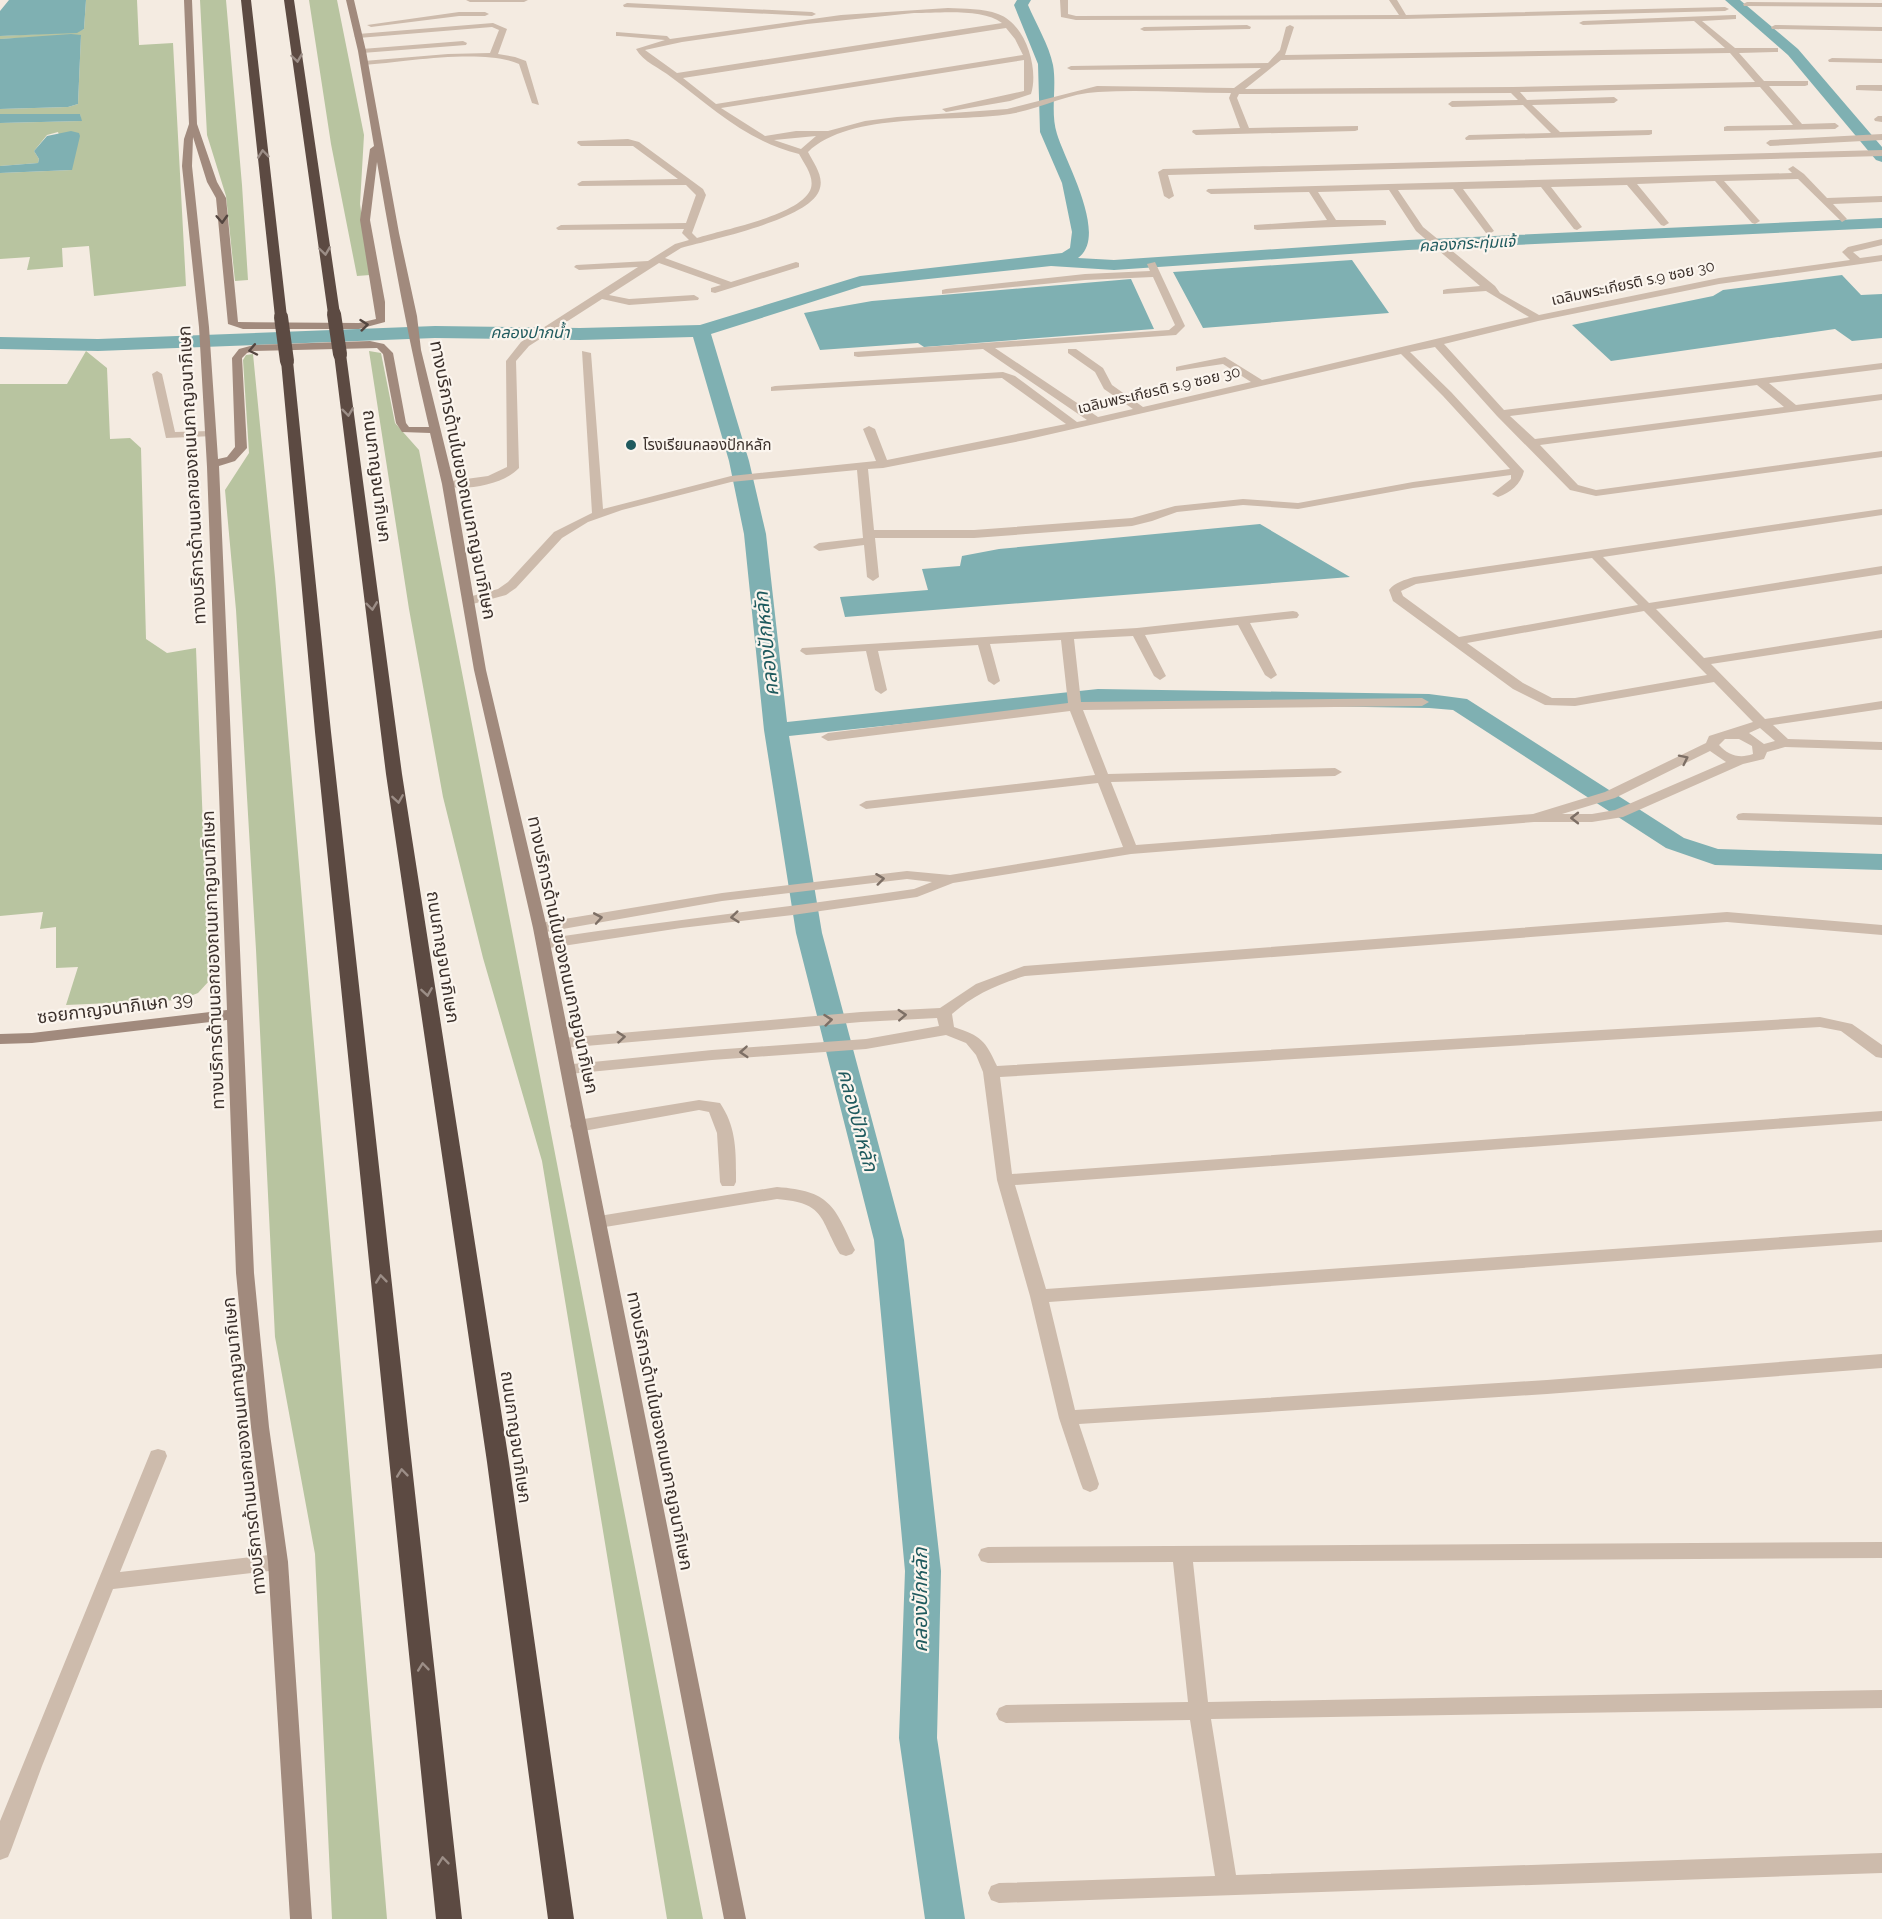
<svg xmlns="http://www.w3.org/2000/svg" width="1882" height="1919" viewBox="0 0 1882 1919" font-family="Raleway,'Noto Sans Thai',sans-serif">
  <style>
    .green { fill: #b8c4a0 }
    .water { fill: #7fb0b2 }
    .lines { fill: none; stroke-linecap: round; stroke-linejoin: round }
    .canal { fill: #7fb0b2; fill-rule: evenodd }
    .street { fill: #cdbbac; fill-rule: evenodd }
    .secondary { fill: #a18a7d; fill-rule: evenodd }
    .highway { fill: #5c4a42; fill-rule: evenodd }
    .highway-bridge { stroke: #5c4a42; stroke-width: 14 }
    .oneway { stroke: #9c8e87 }
    .oneway2 { stroke: #544640 }
    .oneway3 { stroke: #7d6f65 }
    .poi-dot { fill: #1f5a5e; stroke: #fbf5ee; stroke-width: 2 }
    .labels { text-anchor: middle; stroke-width: 4.5; stroke-linejoin: round; paint-order: stroke }
    .far-street-label { font-size: 15px; fill: #3b302b; stroke: #fbf5ee }
    .far-poi-label { font-size: 15px; fill: #3b302b; stroke: #fbf5ee; text-anchor: start }
    .far-water-label { font-size: 16px; font-style: italic; fill: #1f5a5e; stroke: #fbf5ee }
    .street-label { font-size: 18px; fill: #3b302b; stroke: #fbf5ee }
    .water-label { font-size: 20px; font-style: italic; fill: #1f5a5e; stroke: #fbf5ee }
  </style>
  <rect width="100%" height="100%" fill="#f4ebe1"/>
  <path class="green" d="M 86,0 L 137,0 L 139,45 L 173,43 L 186,286 L 94,296 L 89,246 L 62,248 L 63,267 L 27,270 L 30,257 L 0,259 L 0,173 L 72,170 L 58,132 L 47,135 L 34,151 L 39,159 L 38,163 L 0,166 L 0,123 L 81,121 L 80,114 L 0,114 L 0,109 L 68,107 L 78,104 L 81,35 L 0,39 L 0,36 L 77,32 L 84,29 Z
    M 200,0 L 226,0 L 242,185 L 248,280 L 235,281 L 226,196 L 207,135 Z
    M 309,0 L 337,0 L 364,135 L 360,204 L 370,275 L 357,276 L 331,144 Z
    M 86,351 L 107,368 L 110,439 L 130,438 L 141,448 L 146,639 L 167,653 L 196,648 L 209,981 L 198,993 L 180,1000 L 66,1005 L 78,967 L 56,968 L 56,927 L 40,929 L 43,912 L 0,916 L 0,384 L 67,384 Z
    M 369,351 L 381,353 L 395,423 L 419,450 L 703,1919 L 667,1919 L 542,1161 L 483,958 L 443,797 L 409,609 Z
    M 253,354 L 275,577 L 387,1919 L 332,1919 L 315,1554 L 275,1337 L 256,950 L 236,610 L 225,490 L 249,453 L 243,360 L 246,355 Z"/>
  <path class="water" d="M 9,0 L 86,0 L 84,29 L 77,33 L 0,36 L 0,11 Z
    M 71,34 L 81,35 L 78,104 L 68,107 L 0,109 L 0,39 Z
    M 0,114 L 80,114 L 82,121 L 0,123 Z
    M 71,131 L 79,133 L 80,136 L 72,170 L 0,173 L 0,166 L 38,163 L 39,159 L 34,151 L 47,136 Z
    M 1352,260 L 1389,313 L 1203,328 L 1173,272 Z
    M 1842,275 L 1861,295 L 1882,294 L 1882,338 L 1852,341 L 1835,329 L 1611,361 L 1572,325 L 1713,296 L 1723,290 Z
    M 1131,279 L 1154,329 L 924,347 L 918,343 L 820,350 L 804,313 L 872,301 Z
    M 1260,524 L 1350,577 L 845,617 L 840,597 L 928,590 L 922,569 L 960,566 L 962,556 L 999,549 Z"/>
  <g class="lines">
    <path class="canal" d="M 1017,0 L 1031,0 L 1028,5 C 1036,24 1049,45 1053,65 C 1057,87 1050,113 1057,134 C 1065,161 1109,236 1078,258 L 1114,260 L 1408,240 L 1882,218 L 1882,228 L 1408,250 L 1114,270 L 1051,266 L 862,286 L 711,334 L 749,461 L 766,534 L 787,722 L 1098,689 L 1429,694 L 1467,699 L 1684,838 L 1718,849 L 1882,854 L 1882,870 L 1715,865 L 1666,848 L 1453,710 L 1429,708 L 1098,703 L 789,736 L 822,933 L 904,1240 L 941,1571 L 937,1738 L 965,1919 L 925,1919 L 899,1738 L 905,1571 L 874,1240 L 796,933 L 764,730 L 744,534 L 729,461 L 693,337 L 580,340 L 435,338 L 98,351 L 0,349 L 0,337 L 98,339 L 435,326 L 580,328 L 700,325 L 860,276 L 1062,253 L 1070,248 L 1072,232 L 1062,183 L 1040,132 L 1038,64 L 1014,5 Z
      M 1725,0 L 1740,0 L 1798,49 L 1882,147 L 1882,162 L 1876,160 L 1788,55 Z"/>
    <path class="street" d="M 466,0 L 528,0 L 524,2 L 470,2 Z
      M 1060,0 L 1068,0 L 1068,14 L 1076,16 L 1399,15 L 1389,0 L 1397,0 L 1406,15 L 1725,7 L 1729,9 L 1725,11 L 1404,19 L 1076,20 L 1061,17 Z
      M 1747,2 L 1882,3 L 1882,7 L 1744,6 L 1743,4 Z
      M 627,3 L 812,12 L 816,14 L 812,16 L 624,7 L 623,5 Z
      M 948,8 C 964,9 983,8 998,14 C 1026,24 1039,69 1031,94 L 1010,101 L 946,112 L 942,109 L 1024,91 L 1024,60 L 721,108 L 765,136 L 796,131 L 828,131 L 865,121 L 897,117 L 1007,109 L 1097,86 L 1234,88 L 1261,68 L 1071,70 L 1067,68 L 1071,66 L 1268,63 L 1280,50 L 1286,27 L 1290,25 L 1294,27 L 1285,55 L 1725,48 L 1694,21 L 1583,25 L 1579,23 L 1583,21 L 1733,15 L 1736,15 L 1736,19 L 1702,21 L 1735,48 L 1778,48 L 1778,52 L 1775,52 L 1739,53 L 1764,81 L 1808,81 L 1808,85 L 1805,86 L 1769,86 L 1802,124 L 1835,123 L 1839,126 L 1835,129 L 1724,131 L 1724,127 L 1727,126 L 1793,125 L 1760,87 L 1520,92 L 1527,100 L 1614,97 L 1618,100 L 1614,103 L 1532,105 L 1560,132 L 1652,130 L 1652,134 L 1649,135 L 1466,140 L 1465,138 L 1469,135 L 1551,133 L 1523,105 L 1452,107 L 1448,104 L 1452,101 L 1518,100 L 1511,93 L 1239,94 L 1237,98 L 1249,128 L 1358,126 L 1358,130 L 1355,131 L 1196,135 L 1192,132 L 1193,130 L 1240,128 L 1229,98 L 1231,93 C 1187,93 1142,89 1098,92 C 1068,93 1040,109 1010,114 C 953,123 850,111 808,152 C 814,164 825,177 819,191 C 807,220 712,239 681,248 L 665,258 L 731,282 L 796,262 L 799,263 L 799,267 L 715,293 L 711,292 L 711,288 L 721,285 L 659,263 L 609,295 L 629,299 L 694,295 L 699,298 L 698,300 L 629,305 L 602,299 L 529,346 L 516,361 L 519,468 C 503,485 466,491 444,486 L 444,482 L 488,476 L 507,467 L 506,361 L 521,342 L 638,267 L 579,270 L 574,267 L 576,265 L 648,261 L 675,244 L 689,240 L 682,233 L 684,229 L 558,230 L 556,228 L 561,225 L 686,223 L 696,195 L 686,185 L 579,186 L 577,184 L 582,181 L 678,179 L 633,146 L 581,146 L 577,143 L 578,141 L 628,139 L 639,142 L 703,189 L 706,195 L 692,233 L 697,238 C 721,230 803,215 811,188 C 814,176 805,165 799,154 C 745,140 714,109 671,77 C 660,68 643,62 636,49 L 665,40 L 619,36 L 616,36 L 616,32 L 667,36 L 670,39 L 841,15 ZM 914,13 C 938,13 983,8 1002,23 L 677,73 L 645,50 L 682,42 L 807,24 ZM 1006,28 L 1015,39 L 1023,55 L 716,104 L 683,78 ZM 1730,53 L 1755,82 L 1513,87 L 1245,89 L 1281,60 ZM 816,136 L 801,149 L 774,140 Z
      M 459,12 L 485,12 L 489,14 L 485,16 L 459,16 L 371,27 L 367,25 Z
      M 493,23 L 507,29 L 498,54 L 515,57 L 526,61 L 539,105 L 532,103 L 519,64 C 483,48 404,62 364,65 L 360,63 L 364,61 L 448,54 L 490,53 L 499,30 L 492,27 L 358,38 L 354,36 L 358,34 Z
      M 1247,25 L 1251,27 L 1250,29 L 1144,31 L 1140,29 L 1144,27 Z
      M 1775,25 L 1882,27 L 1882,31 L 1772,29 L 1771,27 Z
      M 463,41 L 467,43 L 466,45 L 362,53 L 358,51 L 362,49 Z
      M 1832,58 L 1882,59 L 1882,63 L 1829,62 L 1828,60 Z
      M 1859,85 L 1882,85 L 1882,91 L 1856,90 L 1856,86 Z
      M 1878,116 L 1882,116 L 1882,122 L 1875,121 L 1874,119 Z
      M 1882,134 L 1882,140 L 1770,146 L 1766,143 L 1770,140 Z
      M 1882,150 L 1882,156 L 1168,175 L 1174,196 L 1169,199 L 1164,196 L 1158,172 L 1163,169 Z
      M 1793,166 L 1804,174 L 1827,198 L 1882,196 L 1882,202 L 1833,204 L 1847,219 L 1842,222 L 1798,179 L 1724,181 L 1758,219 L 1760,221 L 1755,224 L 1752,223 L 1715,181 L 1637,184 L 1669,223 L 1664,226 L 1661,225 L 1627,185 L 1551,187 L 1582,227 L 1577,230 L 1574,229 L 1541,187 L 1463,189 L 1494,231 L 1489,234 L 1486,233 L 1453,189 L 1398,190 L 1423,227 L 1495,286 L 1500,293 L 1539,315 L 1719,278 L 1850,260 L 1842,252 L 1848,247 L 1882,239 L 1882,245 L 1853,252 L 1860,258 L 1882,255 L 1882,261 L 1719,284 L 1538,321 L 1444,344 L 1504,410 L 1882,363 L 1882,369 L 1769,383 L 1796,405 L 1882,394 L 1882,400 L 1540,445 L 1578,485 L 1596,490 L 1882,451 L 1882,457 L 1596,496 L 1570,490 L 1497,416 L 1435,347 L 1410,352 L 1451,392 L 1524,471 C 1521,484 1510,493 1498,497 L 1492,494 L 1511,479 L 1511,475 L 1413,488 L 1298,509 L 1243,505 L 1177,512 L 1152,521 L 1132,526 L 974,538 L 875,538 L 879,577 L 873,581 L 867,577 L 864,545 L 819,551 L 813,547 L 819,543 L 863,538 L 857,470 L 731,482 L 622,510 L 588,522 L 562,538 L 516,588 L 506,595 L 469,605 L 463,601 L 465,598 L 498,589 L 508,582 L 554,532 L 592,513 L 582,351 L 591,353 L 603,509 L 731,476 L 876,461 L 863,429 L 869,426 L 875,429 L 887,460 L 1066,424 L 1002,378 L 771,391 L 771,387 L 775,386 L 1003,372 L 1015,376 L 1077,422 L 1087,420 L 983,349 L 858,357 L 854,356 L 854,352 L 1169,330 L 1175,325 L 1153,277 L 1085,280 L 942,294 L 942,290 L 946,289 L 1085,274 L 1150,271 L 1147,264 L 1155,262 L 1185,326 L 1176,335 L 995,348 L 1098,417 L 1133,409 L 1104,389 L 1095,372 L 1068,353 L 1068,349 L 1076,349 L 1103,368 L 1112,385 L 1143,407 L 1251,382 L 1223,364 L 1176,371 L 1176,367 L 1180,366 L 1225,357 L 1262,380 L 1529,317 L 1486,291 L 1443,294 L 1443,290 L 1447,289 L 1480,286 L 1416,231 L 1389,190 L 1318,192 L 1336,220 L 1383,220 L 1386,221 L 1386,225 L 1257,230 L 1254,229 L 1254,225 L 1327,220 L 1309,192 L 1211,194 L 1206,191 L 1208,189 L 1792,173 L 1788,169 ZM 1401,354 L 1443,396 L 1510,469 L 1413,482 L 1298,503 L 1243,499 L 1175,506 L 1132,518 L 974,530 L 874,530 L 868,469 L 883,468 L 1025,440 ZM 1757,385 L 1784,407 L 1535,439 L 1510,416 Z
      M 157,371 L 162,374 L 175,432 L 210,431 L 216,434 L 214,436 L 166,438 L 152,374 Z
      M 1882,509 L 1882,515 L 1603,557 L 1649,603 L 1882,566 L 1882,574 L 1656,609 L 1704,658 L 1882,630 L 1882,638 L 1711,664 L 1765,719 L 1882,701 L 1882,709 L 1773,725 L 1788,739 L 1882,742 L 1882,750 L 1785,747 L 1767,752 L 1764,759 L 1743,764 L 1623,817 L 1592,822 L 1534,822 L 1131,854 L 953,883 L 917,897 L 793,915 L 681,928 L 543,949 L 536,944 L 543,939 C 666,921 790,907 914,889 L 932,882 L 907,879 L 722,901 L 540,933 L 533,928 L 540,923 L 722,893 L 907,871 L 950,875 L 1123,847 L 1098,783 L 866,809 L 859,805 L 866,801 L 1095,775 L 1070,711 L 828,741 L 821,737 L 828,733 L 1068,703 L 1061,640 L 990,644 L 1000,681 L 994,685 L 988,681 L 978,645 L 878,651 L 887,690 L 881,694 L 875,690 L 866,651 L 806,655 L 800,651 L 802,648 L 1137,628 L 1293,611 L 1297,612 L 1299,615 L 1297,618 L 1250,623 L 1277,675 L 1271,679 L 1265,675 L 1238,625 L 1145,635 L 1166,676 L 1160,680 L 1154,676 L 1133,636 L 1074,639 L 1081,702 L 1422,698 L 1429,702 L 1422,706 L 1083,710 L 1108,774 L 1335,768 L 1342,772 L 1335,776 L 1111,782 L 1136,845 L 1533,814 L 1605,792 L 1706,743 L 1709,736 L 1753,722 L 1714,682 L 1575,706 L 1545,705 L 1513,689 L 1393,601 L 1389,590 C 1395,582 1405,580 1414,577 ZM 1592,558 L 1638,605 L 1459,637 L 1403,596 L 1401,591 L 1416,584 ZM 1644,611 L 1707,675 L 1575,698 L 1552,698 L 1523,683 L 1467,643 ZM 1760,728 L 1775,741 L 1764,744 L 1749,733 ZM 1725,739 L 1739,739 L 1752,746 L 1753,754 C 1739,759 1728,755 1719,745 ZM 1710,751 L 1726,762 L 1615,810 L 1592,814 L 1562,814 L 1615,798 Z
      M 1743,813 L 1882,817 L 1882,825 L 1738,820 L 1736,817 L 1738,814 Z
      M 1727,912 L 1882,925 L 1882,935 L 1727,922 L 1025,976 C 998,984 973,995 952,1014 L 954,1027 C 981,1036 985,1040 997,1066 L 1820,1017 L 1852,1024 L 1882,1045 L 1882,1058 L 1876,1057 L 1841,1031 L 1820,1027 L 1000,1077 L 1012,1174 L 1882,1111 L 1882,1121 L 1015,1185 L 1046,1289 L 1882,1230 L 1882,1242 L 1049,1302 L 1075,1410 L 1547,1380 L 1882,1354 L 1882,1368 L 1547,1394 L 1079,1424 L 1099,1484 L 1097,1489 L 1090,1492 L 1083,1489 L 1081,1484 L 1059,1418 L 1030,1296 L 997,1180 L 983,1072 L 976,1055 L 966,1043 L 946,1035 L 866,1049 L 712,1060 L 569,1074 L 563,1073 L 561,1069 L 563,1065 L 712,1050 L 866,1039 L 939,1026 L 937,1018 L 861,1022 L 563,1048 L 555,1043 L 563,1038 L 861,1012 L 940,1008 L 976,984 L 1024,966 Z
      M 699,1100 L 720,1103 C 737,1128 736,1153 736,1182 L 734,1186 L 722,1186 L 720,1182 L 717,1133 L 709,1112 L 699,1110 L 578,1132 L 572,1130 L 570,1126 L 572,1122 L 578,1120 Z
      M 777,1187 C 830,1191 834,1205 855,1250 L 852,1254 L 846,1256 L 840,1254 C 819,1218 826,1203 777,1199 L 599,1228 L 593,1226 L 591,1222 L 593,1218 L 599,1216 Z
      M 158,1449 L 165,1451 L 167,1456 L 120,1572 L 278,1554 L 285,1556 L 288,1562 L 285,1568 L 278,1570 L 113,1589 L 42,1766 L 11,1850 L 8,1857 L 0,1860 L 0,1821 L 149,1456 L 151,1451 Z
      M 1882,1542 L 1882,1558 L 1193,1562 L 1208,1702 L 1882,1690 L 1882,1708 L 1211,1719 L 1236,1875 L 1882,1853 L 1882,1873 L 999,1903 L 991,1900 L 988,1893 L 991,1886 L 999,1883 L 1215,1876 L 1190,1720 L 1006,1723 L 999,1720 L 996,1714 L 999,1708 L 1006,1705 L 1188,1702 L 1173,1562 L 988,1563 L 981,1561 L 978,1555 L 981,1549 L 988,1547 Z"/>
    <path class="secondary" d="M 184,0 L 192,0 L 197,124 L 217,182 L 226,198 L 238,322 L 359,323 L 376,319 L 360,220 L 370,149 L 374,146 L 358,51 L 346,0 L 354,0 L 366,51 L 399,233 L 417,316 L 421,350 L 454,484 L 486,670 L 547,928 L 746,1919 L 724,1919 L 533,928 L 474,670 L 442,484 L 430,433 L 402,432 L 396,423 L 383,354 L 377,348 L 254,351 L 247,353 L 242,358 L 247,448 L 235,461 L 219,466 L 254,1273 L 269,1427 L 288,1562 L 312,1919 L 290,1919 L 268,1562 L 251,1427 L 236,1273 L 227,1020 L 32,1043 L 0,1044 L 0,1034 L 32,1033 L 227,1010 L 207,467 L 199,327 L 182,166 L 184,139 L 189,124 ZM 193,137 L 207,182 L 216,198 L 228,324 L 243,329 L 359,329 L 385,322 L 385,302 L 370,220 L 377,162 C 392,250 408,339 429,427 L 409,427 L 406,423 L 393,353 L 384,344 L 370,341 L 254,345 L 239,349 L 232,358 L 235,447 L 227,457 L 218,459 L 209,327 L 192,166 Z"/>
    <path class="highway" d="M 241,0 L 251,0 L 287,317 L 281,321 L 275,317 Z
      M 284,0 L 294,0 L 340,314 L 334,318 L 328,314 Z
      M 340,350 L 346,354 L 402,774 L 509,1462 L 574,1919 L 548,1919 L 487,1462 L 386,774 L 334,354 Z
      M 287,357 L 293,361 L 331,732 L 462,1919 L 436,1919 L 315,732 L 281,361 Z"/>
    <path class="highway-bridge" d="M 334,314 L 340,354
      M 281,317 L 287,361"/>
  </g>
  <defs><path id="oneway-chevron" d="M-2-3.5L2.5 0L-2 3.5" fill="none" stroke-width="1.6" stroke-linecap="round" stroke-linejoin="round" transform="scale(1.5)"/></defs>
  <g class="oneway">
    <use href="#oneway-chevron" transform="translate(297 58) rotate(82)"/>
    <use href="#oneway-chevron" transform="translate(263 154) rotate(-96)"/>
    <use href="#oneway-chevron" transform="translate(325 251) rotate(82)"/>
    <use href="#oneway-chevron" transform="translate(348 412) rotate(83)"/>
    <use href="#oneway-chevron" transform="translate(372 606) rotate(83)"/>
    <use href="#oneway-chevron" transform="translate(398 799) rotate(81)"/>
    <use href="#oneway-chevron" transform="translate(427 992) rotate(81)"/>
    <use href="#oneway-chevron" transform="translate(381 1279) rotate(-96)"/>
    <use href="#oneway-chevron" transform="translate(402 1473) rotate(-96)"/>
    <use href="#oneway-chevron" transform="translate(423 1667) rotate(-96)"/>
    <use href="#oneway-chevron" transform="translate(443 1861) rotate(-96)"/>
  </g>
  <g class="oneway2">
    <use href="#oneway-chevron" transform="translate(222 219) rotate(87)"/>
    <use href="#oneway-chevron" transform="translate(364 325) rotate(-6)"/>
    <use href="#oneway-chevron" transform="translate(253 350) rotate(168)"/>
  </g>
  <g class="oneway3">
    <use href="#oneway-chevron" transform="translate(1684 759) rotate(-26)"/>
    <use href="#oneway-chevron" transform="translate(1575 818) rotate(180)"/>
    <use href="#oneway-chevron" transform="translate(880 879) rotate(-7)"/>
    <use href="#oneway-chevron" transform="translate(735 917) rotate(174)"/>
    <use href="#oneway-chevron" transform="translate(598 918) rotate(-10)"/>
    <use href="#oneway-chevron" transform="translate(902 1015) rotate(-3)"/>
    <use href="#oneway-chevron" transform="translate(828 1020) rotate(-6)"/>
    <use href="#oneway-chevron" transform="translate(621 1037) rotate(-5)"/>
    <use href="#oneway-chevron" transform="translate(744 1052) rotate(176)"/>
  </g>
  <circle class="poi-dot" cx="631" cy="445" r="6"/>
  <g class="labels">
    <g class="far-street-label">
      <text transform="translate(1633 283) rotate(-12)" y="5">เฉลิมพระเกียรติ ร.9 ซอย 30</text>
      <text transform="translate(1159 390) rotate(-13)" y="5">เฉลิมพระเกียรติ ร.9 ซอย 30</text>
    </g>
    <g class="far-poi-label">
      <text x="643" y="450">โรงเรียนคลองปักหลัก</text>
    </g>
    <g class="far-water-label">
      <text transform="translate(1467 243) rotate(-3)" y="6">คลองกระทุ่มแจ้</text>
      <text x="530" y="338">คลองปากน้ำ</text>
    </g>
    <g class="street-label">
      <text transform="translate(192 475) rotate(-93)" y="6">ทางบริการด้านนอกของถนนกาญจนาภิเษก</text>
      <text transform="translate(377 476) rotate(83)" y="6">ถนนกาญจนาภิเษก</text>
      <text transform="translate(463 480) rotate(79)" y="6">ทางบริการด้านในของถนนกาญจนาภิเษก</text>
      <text transform="translate(563 955) rotate(78)" y="6">ทางบริการด้านในของถนนกาญจนาภิเษก</text>
      <text transform="translate(443 957) rotate(81)" y="6">ถนนกาญจนาภิเษก</text>
      <text transform="translate(213 960) rotate(-92)" y="6">ทางบริการด้านนอกของถนนกาญจนาภิเษก</text>
      <text transform="translate(115 1008) rotate(-7)" y="6">ซอยกาญจนาภิเษก 39</text>
      <text transform="translate(660 1431) rotate(79)" y="6">ทางบริการด้านในของถนนกาญจนาภิเษก</text>
      <text transform="translate(516 1437) rotate(82)" y="6">ถนนกาญจนาภิเษก</text>
      <text transform="translate(244 1446) rotate(-96)" y="6">ทางบริการด้านนอกของถนนกาญจนาภิเษก</text>
    </g>
    <g class="water-label">
      <text transform="translate(766 644) rotate(-96)" y="7">คลองปักหลัก</text>
      <text transform="translate(858 1120) rotate(75)" y="7">คลองปักหลัก</text>
      <text transform="translate(920 1600) rotate(-90)" y="7">คลองปักหลัก</text>
    </g>
  </g>
</svg>
